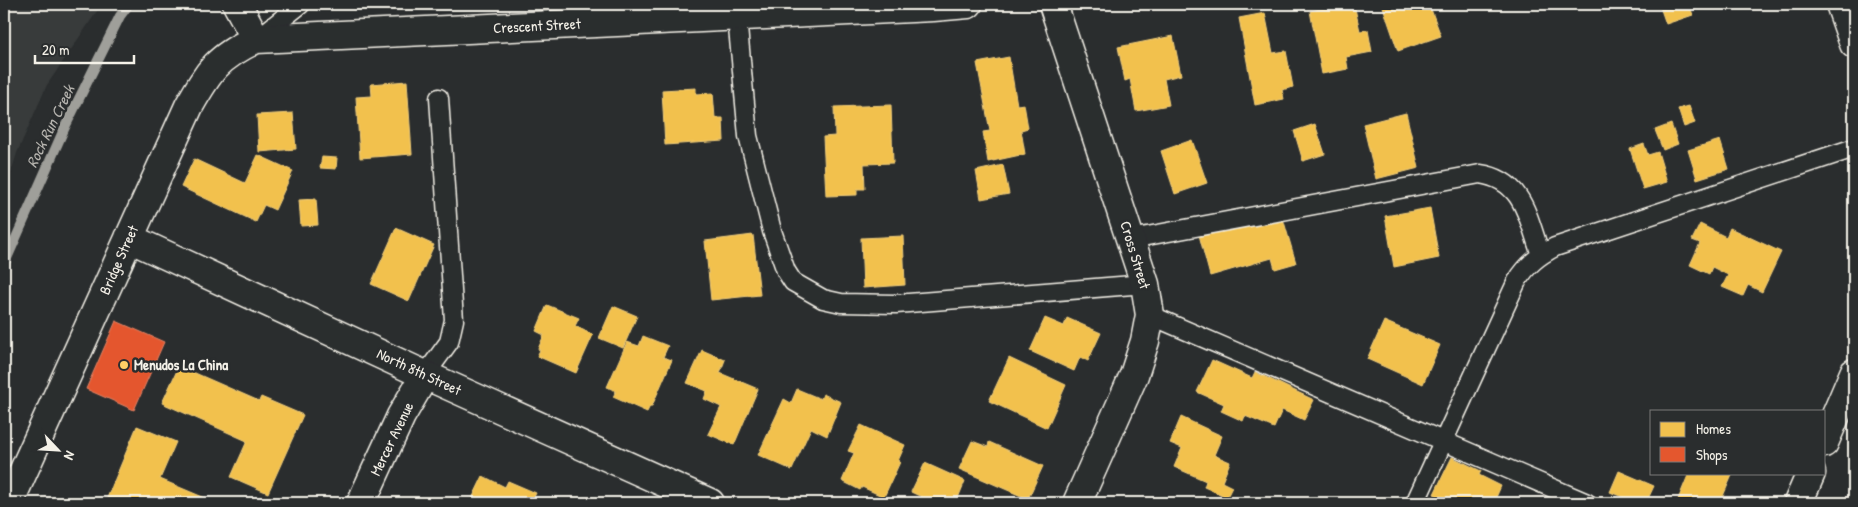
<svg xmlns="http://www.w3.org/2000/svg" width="1858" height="507" viewBox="0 0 1858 507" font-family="'Patrick Hand',sans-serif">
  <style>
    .built { fill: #373a3a }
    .homes { fill: #f2c14e; stroke: #f3cf7c }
    .shops { fill: #e4572e; stroke: #e98566 }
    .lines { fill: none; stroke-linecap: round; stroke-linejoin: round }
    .stream { stroke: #9f9f9a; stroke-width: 10 }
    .lane-casing { stroke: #f4f1e8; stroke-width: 21 }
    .street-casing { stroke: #f4f1e8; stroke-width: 31 }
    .lane { stroke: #2a2d2e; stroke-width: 18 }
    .street { stroke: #2a2d2e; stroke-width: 28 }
    .poi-dot { fill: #ffd166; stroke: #2a2d2e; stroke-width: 2 }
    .labels { text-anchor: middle; stroke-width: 5; stroke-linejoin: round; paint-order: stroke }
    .street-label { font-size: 15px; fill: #f4f1e8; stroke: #2a2d2e }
    .poi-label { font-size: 15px; font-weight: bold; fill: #f4f1e8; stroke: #2a2d2e; text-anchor: start }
    .water-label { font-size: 16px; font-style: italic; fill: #b5b3ae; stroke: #2a2d2e }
  </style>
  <rect width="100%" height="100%" fill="#2a2d2e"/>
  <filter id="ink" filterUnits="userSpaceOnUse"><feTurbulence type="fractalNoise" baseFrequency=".02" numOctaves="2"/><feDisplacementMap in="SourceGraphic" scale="10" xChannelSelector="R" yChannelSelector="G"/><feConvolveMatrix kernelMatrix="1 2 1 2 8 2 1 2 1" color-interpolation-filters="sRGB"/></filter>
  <g filter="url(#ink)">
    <path class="built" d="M 4,4 L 102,4 L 47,85 L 17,153 L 4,196 Z"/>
    <path class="homes" d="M 1348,4 L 1354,4 L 1360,31 L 1368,30 L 1372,52 L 1346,57 L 1348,69 L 1322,74 L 1310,11 Z
      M 1382,4 L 1429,4 L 1441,36 L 1398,51 Z
      M 1659,4 L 1689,4 L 1693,15 L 1666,24 Z
      M 1265,13 L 1273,53 L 1286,51 L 1293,87 L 1282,90 L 1284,99 L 1255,105 L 1239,18 Z
      M 1173,36 L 1181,75 L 1164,79 L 1169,105 L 1136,111 L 1130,79 L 1125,81 L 1118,47 Z
      M 1009,57 L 1017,105 L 1024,104 L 1028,128 L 1021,130 L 1025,154 L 988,162 L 983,132 L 990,131 L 977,63 Z
      M 407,81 L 412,154 L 360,158 L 356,97 L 372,96 L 371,84 Z
      M 696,88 L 696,94 L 713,93 L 715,118 L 723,118 L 724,141 L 665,145 L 662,90 Z
      M 891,105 L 893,163 L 864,164 L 865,189 L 857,189 L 857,195 L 826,196 L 823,137 L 835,136 L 834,107 Z
      M 1689,106 L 1695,123 L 1684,127 L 1678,109 Z
      M 293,113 L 296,149 L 259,152 L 257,115 Z
      M 1406,113 L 1419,168 L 1376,179 L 1363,124 Z
      M 1315,124 L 1325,154 L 1303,161 L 1294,131 Z
      M 1671,124 L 1678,144 L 1663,150 L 1655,130 Z
      M 1192,140 L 1207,183 L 1175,194 L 1161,151 Z
      M 1720,140 L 1729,169 L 1697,179 L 1688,150 Z
      M 1644,144 L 1648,155 L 1658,152 L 1667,182 L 1643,189 L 1630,149 Z
      M 258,155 L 293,171 L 275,210 L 264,205 L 256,222 L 181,187 L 194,159 L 245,183 Z
      M 322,157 L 337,158 L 336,169 L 320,168 Z
      M 1003,165 L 1009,194 L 981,199 L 976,171 Z
      M 316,199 L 318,225 L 301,226 L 299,200 Z
      M 1430,208 L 1439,258 L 1394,267 L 1385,216 Z
      M 1282,215 L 1296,263 L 1275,269 L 1272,258 L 1210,276 L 1199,235 Z
      M 1700,224 L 1726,237 L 1730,228 L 1781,252 L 1762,292 L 1748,285 L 1743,296 L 1722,287 L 1728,275 L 1712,267 L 1709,274 L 1690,265 L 1700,243 L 1692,240 Z
      M 396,228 L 434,245 L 409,301 L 371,284 Z
      M 753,235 L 760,295 L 711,300 L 705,241 Z
      M 903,236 L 905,285 L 863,288 L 861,238 Z
      M 547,305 L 579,318 L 575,326 L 593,335 L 576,373 L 537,356 L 540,350 L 538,349 L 544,335 L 536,331 Z
      M 613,306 L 637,316 L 623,348 L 599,338 Z
      M 1045,318 L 1064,326 L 1067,318 L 1101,333 L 1088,361 L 1080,357 L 1074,371 L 1030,351 Z
      M 1384,321 L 1440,345 L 1423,384 L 1367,359 Z
      M 643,336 L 668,346 L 663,357 L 672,360 L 652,406 L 650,406 L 647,412 L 613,397 L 616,391 L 607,387 L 627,342 L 639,346 Z
      M 702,350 L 725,360 L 720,373 L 758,389 L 734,445 L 708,434 L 721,407 L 704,399 L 707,391 L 687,383 Z
      M 1009,358 L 1066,385 L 1047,428 L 989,401 Z
      M 1212,360 L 1252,378 L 1255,372 L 1314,400 L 1304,420 L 1282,410 L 1274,428 L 1245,416 L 1243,421 L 1221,411 L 1224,404 L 1197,392 Z
      M 179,366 L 259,401 L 261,397 L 303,415 L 268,493 L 231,477 L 247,441 L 162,403 Z
      M 797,389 L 821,399 L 823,394 L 841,402 L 827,436 L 811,428 L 792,470 L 758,455 L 784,399 L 791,403 Z
      M 1181,417 L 1222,436 L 1214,455 L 1230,462 L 1222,482 L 1232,487 L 1227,497 L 1204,487 L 1206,481 L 1174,467 L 1182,448 L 1170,443 Z
      M 861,425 L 905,445 L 898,461 L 900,462 L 884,497 L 862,487 L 860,490 L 842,481 L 854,453 L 848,451 Z
      M 137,426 L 176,442 L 160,479 L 217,503 L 105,503 Z
      M 972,441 L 988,447 L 989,442 L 1043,466 L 1028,499 L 959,469 Z
      M 1452,457 L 1481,471 L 1479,475 L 1501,486 L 1494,502 L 1496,503 L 1453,503 L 1434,494 Z
      M 925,463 L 965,481 L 956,503 L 928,503 L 930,501 L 911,492 Z
      M 1619,471 L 1654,486 L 1646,503 L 1637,503 L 1610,492 Z
      M 1689,473 L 1733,473 L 1720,503 L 1680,503 L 1677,502 Z
      M 483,476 L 505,487 L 508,481 L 536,493 L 531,503 L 470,503 Z"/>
    <path class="shops" d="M 116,321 L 164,342 L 134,410 L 86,389 Z"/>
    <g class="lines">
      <path class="stream" d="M 4,265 L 65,127 L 120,16 L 129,4"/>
      <g class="lane-casing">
        <path id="lane" d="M 737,17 L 748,136 L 772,231 L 786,271 L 793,282 L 823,299 L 841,303 L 896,304 L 1145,284
          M 257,39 L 301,4
          M 1131,239 L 1480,174 C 1524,180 1528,219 1541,255
          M 1150,315 L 1587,503
          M 425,375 L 449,342 L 454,320 L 439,98
          M 1415,503 L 1517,281 C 1527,265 1538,256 1555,247 L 1854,148"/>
      </g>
      <g class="street-casing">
        <path id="street" d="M 237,4 L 256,39
          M 1053,4 L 1145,284 L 1150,315 L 1145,341 L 1134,375 L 1077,503
          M 1840,4 L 1854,44
          M 129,238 L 425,375 L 710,503
          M 1824,443 L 1854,373
          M 9,503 L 189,106 C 210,69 217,58 256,39 L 933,7 L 968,4
          M 361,503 L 401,416 L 425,375
          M 1798,503 L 1811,473"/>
      </g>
      <use href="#lane" class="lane"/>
      <use href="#street" class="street"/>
    </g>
  </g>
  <circle class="poi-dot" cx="124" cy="365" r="5"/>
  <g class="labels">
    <g class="street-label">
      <text transform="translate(537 26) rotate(-3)" y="5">Crescent Street</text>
      <text transform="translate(1135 255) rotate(73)" y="5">Cross Street</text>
      <text transform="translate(119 260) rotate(-66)" y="5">Bridge Street</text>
      <text transform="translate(419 372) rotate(25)" y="5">North 8th Street</text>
      <text transform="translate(392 439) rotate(-64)" y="5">Mercer Avenue</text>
    </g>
    <g class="poi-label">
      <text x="134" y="370">Menudos La China</text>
    </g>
    <g class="water-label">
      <text transform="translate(50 126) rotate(-64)" y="6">Rock Run Creek</text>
    </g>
  </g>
  <rect width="1858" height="507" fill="none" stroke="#2a2d2e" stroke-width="20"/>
  <rect x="10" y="10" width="1838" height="487" fill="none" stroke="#f4f1e8" stroke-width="2" filter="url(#ink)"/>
  <rect x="1650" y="410" width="175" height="65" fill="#2a2d2e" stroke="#7b7b78"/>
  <rect x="1660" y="422" width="25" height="15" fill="#f2c14e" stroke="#7b7b78"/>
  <text x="1696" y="434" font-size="15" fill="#f4f1e8">Homes</text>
  <rect x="1660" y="447" width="25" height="15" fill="#e4572e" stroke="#7b7b78"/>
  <text x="1696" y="460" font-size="15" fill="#f4f1e8">Shops</text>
  <g transform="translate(58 450) rotate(115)" stroke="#2a2d2e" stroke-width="4" paint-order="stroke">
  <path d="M0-4L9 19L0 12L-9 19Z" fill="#f4f1e8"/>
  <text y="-8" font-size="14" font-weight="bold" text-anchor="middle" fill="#f4f1e8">N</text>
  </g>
  <path d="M35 55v8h99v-8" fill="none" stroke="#f4f1e8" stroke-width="2.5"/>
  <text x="42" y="55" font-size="15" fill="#f4f1e8" stroke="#2a2d2e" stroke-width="4" paint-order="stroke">20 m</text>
</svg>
